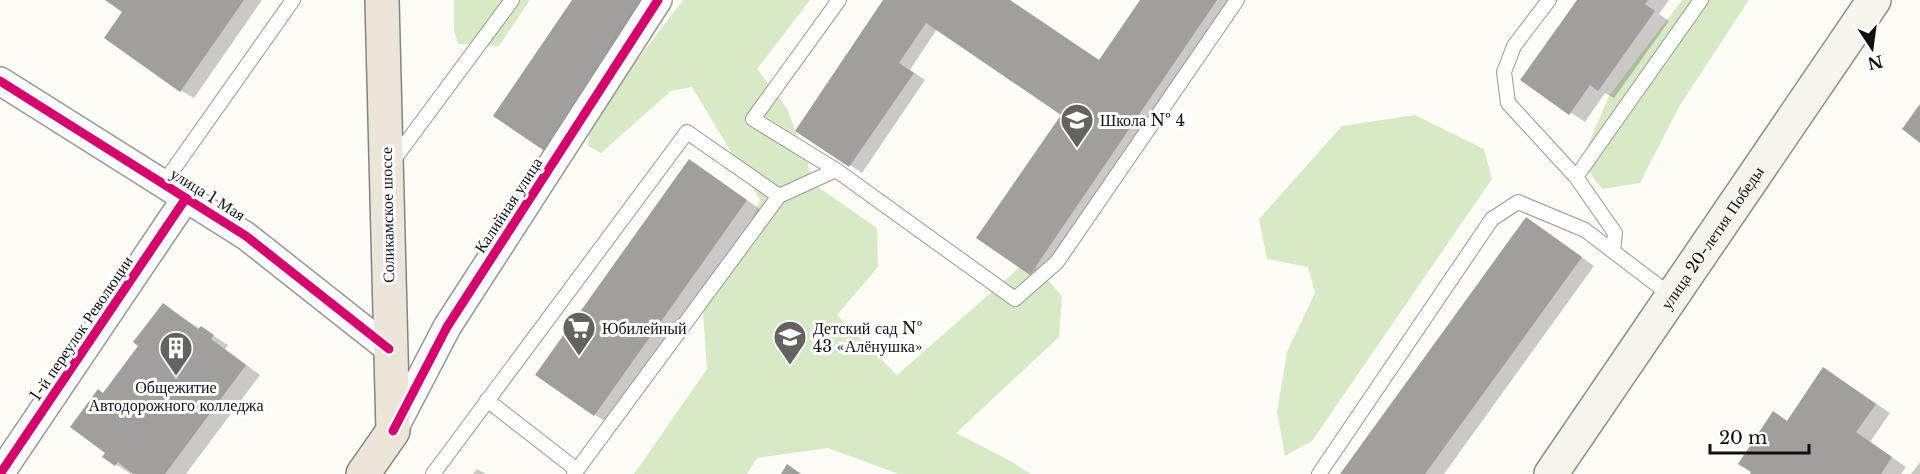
<svg xmlns="http://www.w3.org/2000/svg" width="1920" height="474" viewBox="0 0 1920 474" font-family="'Libre Baskerville',serif">
  <style>
    .forest { fill: #d8eac5 }
    .shadow { fill: #0003 }
    .building { fill: #a19f9c }
    .lines { fill: none; stroke-linecap: round; stroke-linejoin: round }
    .service-casing { stroke: #979795; stroke-width: 16 }
    .minor-casing { stroke: #979795; stroke-width: 30 }
    .secondary-casing { stroke: #8e8d8b; stroke-width: 36 }
    .trunk-casing { stroke: #858482; stroke-width: 36 }
    .service { stroke: #fffffe; stroke-width: 14 }
    .minor { stroke: #fffffe; stroke-width: 27 }
    .secondary { stroke: #f6f4eb; stroke-width: 33 }
    .trunk { stroke: #ece5da; stroke-width: 33 }
    .cycleway-casing { stroke: #fff; stroke-width: 13 }
    .cycleway { stroke: #d6006c; stroke-width: 9 }
    .labels { text-anchor: middle; stroke-width: 6; stroke-linejoin: round; paint-order: stroke }
    .poi-label { font-size: 16px; fill: #111; stroke: #fff; text-anchor: start }
    .street-label { font-size: 16px; fill: #111; stroke: #fff }
  </style>
  <rect width="100%" height="100%" fill="#fdfcf7"/>
  <path class="forest" d="M 454,0 L 530,0 L 499,46 L 458,44 L 454,30 Z
    M 683,0 L 810,0 L 757,69 L 787,108 L 815,185 L 877,228 L 878,267 L 837,315 L 897,375 L 1029,259 L 1062,296 L 1059,337 L 956,433 L 1007,459 L 1031,474 L 899,474 L 828,448 L 757,458 L 747,474 L 634,474 L 707,369 L 702,298 L 750,224 L 760,200 L 692,87 L 671,91 L 601,153 L 588,146 L 590,122 Z
    M 1682,0 L 1749,0 L 1680,105 L 1640,183 L 1602,189 L 1581,161 L 1609,96 Z
    M 1415,115 L 1484,149 L 1492,179 L 1312,441 L 1285,456 L 1277,412 L 1287,352 L 1315,293 L 1308,267 L 1267,259 L 1259,219 L 1342,126 Z"/>
  <path class="shadow" d="M 108,0 L 262,0 L 194,98 L 180,90 L 124,12 Z
    M 885,0 L 1009,0 L 1100,62 L 1141,0 L 1233,0 L 1042,280 L 1031,274 L 1063,114 L 937,29 L 910,70 L 925,80 L 862,173 L 797,130 Z
    M 1579,0 L 1669,0 L 1659,14 L 1669,21 L 1614,98 L 1605,93 L 1585,122 L 1522,80 Z
    M 689,161 L 760,209 L 608,423 L 595,415 Z
    M 1540,227 L 1594,266 L 1444,474 L 1342,474 Z
    M 163,305 L 200,329 L 201,328 L 228,345 L 225,349 L 260,375 L 186,474 L 136,474 L 132,471 L 131,474 L 104,457 L 107,453 L 104,395 L 140,345 Z
    M 1838,378 L 1890,413 L 1870,442 L 1906,467 L 1901,474 L 1752,474 L 1788,422 Z
    M 1920,462 L 1920,474 L 1911,474 Z
    M 477,469 L 486,474 L 473,474 Z"/>
  <path class="building" d="M 105,0 L 244,0 L 180,92 L 104,38 L 122,12 Z
    M 572,0 L 650,0 L 546,152 L 493,116 Z
    M 883,0 L 1010,0 L 1099,60 L 1140,0 L 1217,0 L 1030,275 L 976,238 L 1061,115 L 926,23 L 899,63 L 914,73 L 849,167 L 795,131 Z
    M 1577,0 L 1648,0 L 1645,4 L 1655,11 L 1598,91 L 1590,85 L 1569,115 L 1520,80 Z
    M 1920,104 L 1920,143 L 1902,129 Z
    M 689,159 L 747,200 L 594,416 L 535,375 Z
    M 1526,217 L 1582,257 L 1425,474 L 1340,474 Z
    M 163,303 L 198,329 L 201,326 L 214,335 L 211,339 L 246,365 L 165,474 L 133,474 L 118,462 L 115,466 L 102,457 L 105,453 L 70,427 L 98,389 L 103,393 L 138,346 L 133,342 Z
    M 1823,367 L 1876,404 L 1856,432 L 1892,457 L 1881,474 L 1750,474 L 1751,472 L 1738,464 L 1773,411 L 1787,421 Z
    M 787,464 L 801,474 L 781,474 Z"/>
  <g class="lines">
    <g class="service-casing">
      <path id="service" d="M 1549,0 L 1514,46 L 1504,72 L 1508,103 L 1576,177 L 1615,233 L 1613,251
        M 392,162 L 512,0
        M 836,170 L 753,119 L 839,0
        M 1576,177 L 1701,0
        M 163,184 L 293,0
        M 779,196 L 836,170 L 1015,299 L 1057,262 L 1237,0
        M 487,400 L 577,470
        M 433,474 L 687,132 L 779,196 L 574,474
        M 1319,474 L 1492,219 L 1518,202 L 1585,230 L 1673,297"/>
    </g>
    <g class="minor-casing">
      <path id="minor" d="M 0,81 L 246,236 L 389,349
        M 393,431 L 447,327 L 658,0
        M 0,474 L 186,198"/>
    </g>
    <g class="secondary-casing">
      <g id="secondary">
        <path id="s1" d="M 1551,474 L 1874,0"/>
      </g>
    </g>
    <g class="trunk-casing">
      <path id="trunk" d="M 363,474 L 393,431 L 382,0"/>
    </g>
    <use href="#service" class="service"/>
    <use href="#minor" class="minor"/>
    <use href="#secondary" class="secondary"/>
    <use href="#trunk" class="trunk"/>
    <g class="cycleway-casing">
      <path id="cycleway" d="M 0,81 L 246,236 L 389,349
        M 393,431 L 447,327 L 658,0
        M 0,474 L 186,198"/>
    </g>
    <use href="#cycleway" class="cycleway"/>
  </g>
  <defs>
    <g id="school-pin" transform="scale(1.725)"><path d="M0 17L-7.5 6A9.5 9.5 0 1 1 7.5 6Z" fill="#646362" stroke="#fff"/><path d="M0-5L7-2L0 1L-7-2ZM-4 1L0 2.5L4 1V4Q0 6-4 4Z" fill="#fff"/></g>
    <g id="supermarket-pin" transform="scale(1.725)"><path d="M0 17L-7.5 6A9.5 9.5 0 1 1 7.5 6Z" fill="#646362" stroke="#fff"/><path d="M-6-5.5h2.5l.6 2H6L4.5 2H-2.5L-4.4-4H-6ZM-1.5 3.2a1.3 1.3 0 1 0 .1 0ZM3 3.2a1.3 1.3 0 1 0 .1 0Z" fill="#fff"/></g>
    <g id="building-pin" transform="scale(1.725)"><path d="M0 17L-7.5 6A9.5 9.5 0 1 1 7.5 6Z" fill="#646362" stroke="#fff"/><path d="M-4-6H4V6H1V3H-1V6H-4ZM-2.5-4.3h1.7v1.8h-1.7ZM.8-4.3h1.7v1.8H.8ZM-2.5-1h1.7V.8h-1.7ZM.8-1h1.7V.8H.8Z" fill="#fff"/></g>
  </defs>
  <g fill-rule="evenodd">
    <use href="#school-pin" x="1077" y="120"/>
    <use href="#supermarket-pin" x="579" y="328"/>
    <use href="#school-pin" x="790" y="337"/>
    <use href="#building-pin" x="176" y="348"/>
  </g>
  <g class="labels">
    <g class="poi-label">
      <text x="1100" y="126">Школа № 4</text>
      <text x="602" y="334">Юбилейный</text>
      <text x="813" y="334">Детский сад №<tspan x="813" dy="18">43 «Алёнушка»</tspan></text>
      <text x="176" y="393" text-anchor="middle">Общежитие<tspan x="176" dy="18">Автодорожного колледжа</tspan></text>
    </g>
    <g class="street-label">
      <text transform="translate(208 194) rotate(32)" y="6">улица 1 Мая</text>
      <text transform="translate(508 205) rotate(-57)" y="6">Калийная улица</text>
      <text transform="translate(387 215) rotate(-91)" y="6">Соликамское шоссе</text>
      <text dy="6" stroke="none"><textPath href="#s1" startOffset="286">улица 20-летия Победы</textPath></text>
      <text transform="translate(81 328) rotate(-56)" y="6">1-й переулок Революции</text>
    </g>
  </g>
  <g transform="translate(1872 48) rotate(167)" stroke="#ffffff" stroke-width="4.5" paint-order="stroke">
  <path d="M0-4.5L10 22L0 15L-10 22Z" fill="#111111"/>
  <text y="-9" font-size="16" font-weight="bold" text-anchor="middle" fill="#111111">N</text>
  </g>
  <path d="M1710 444v9h99v-9" fill="none" stroke="#111111" stroke-width="3"/>
  <text x="1719" y="444" font-size="18" fill="#111111" stroke="#ffffff" stroke-width="4.5" paint-order="stroke">20 m</text>
</svg>
